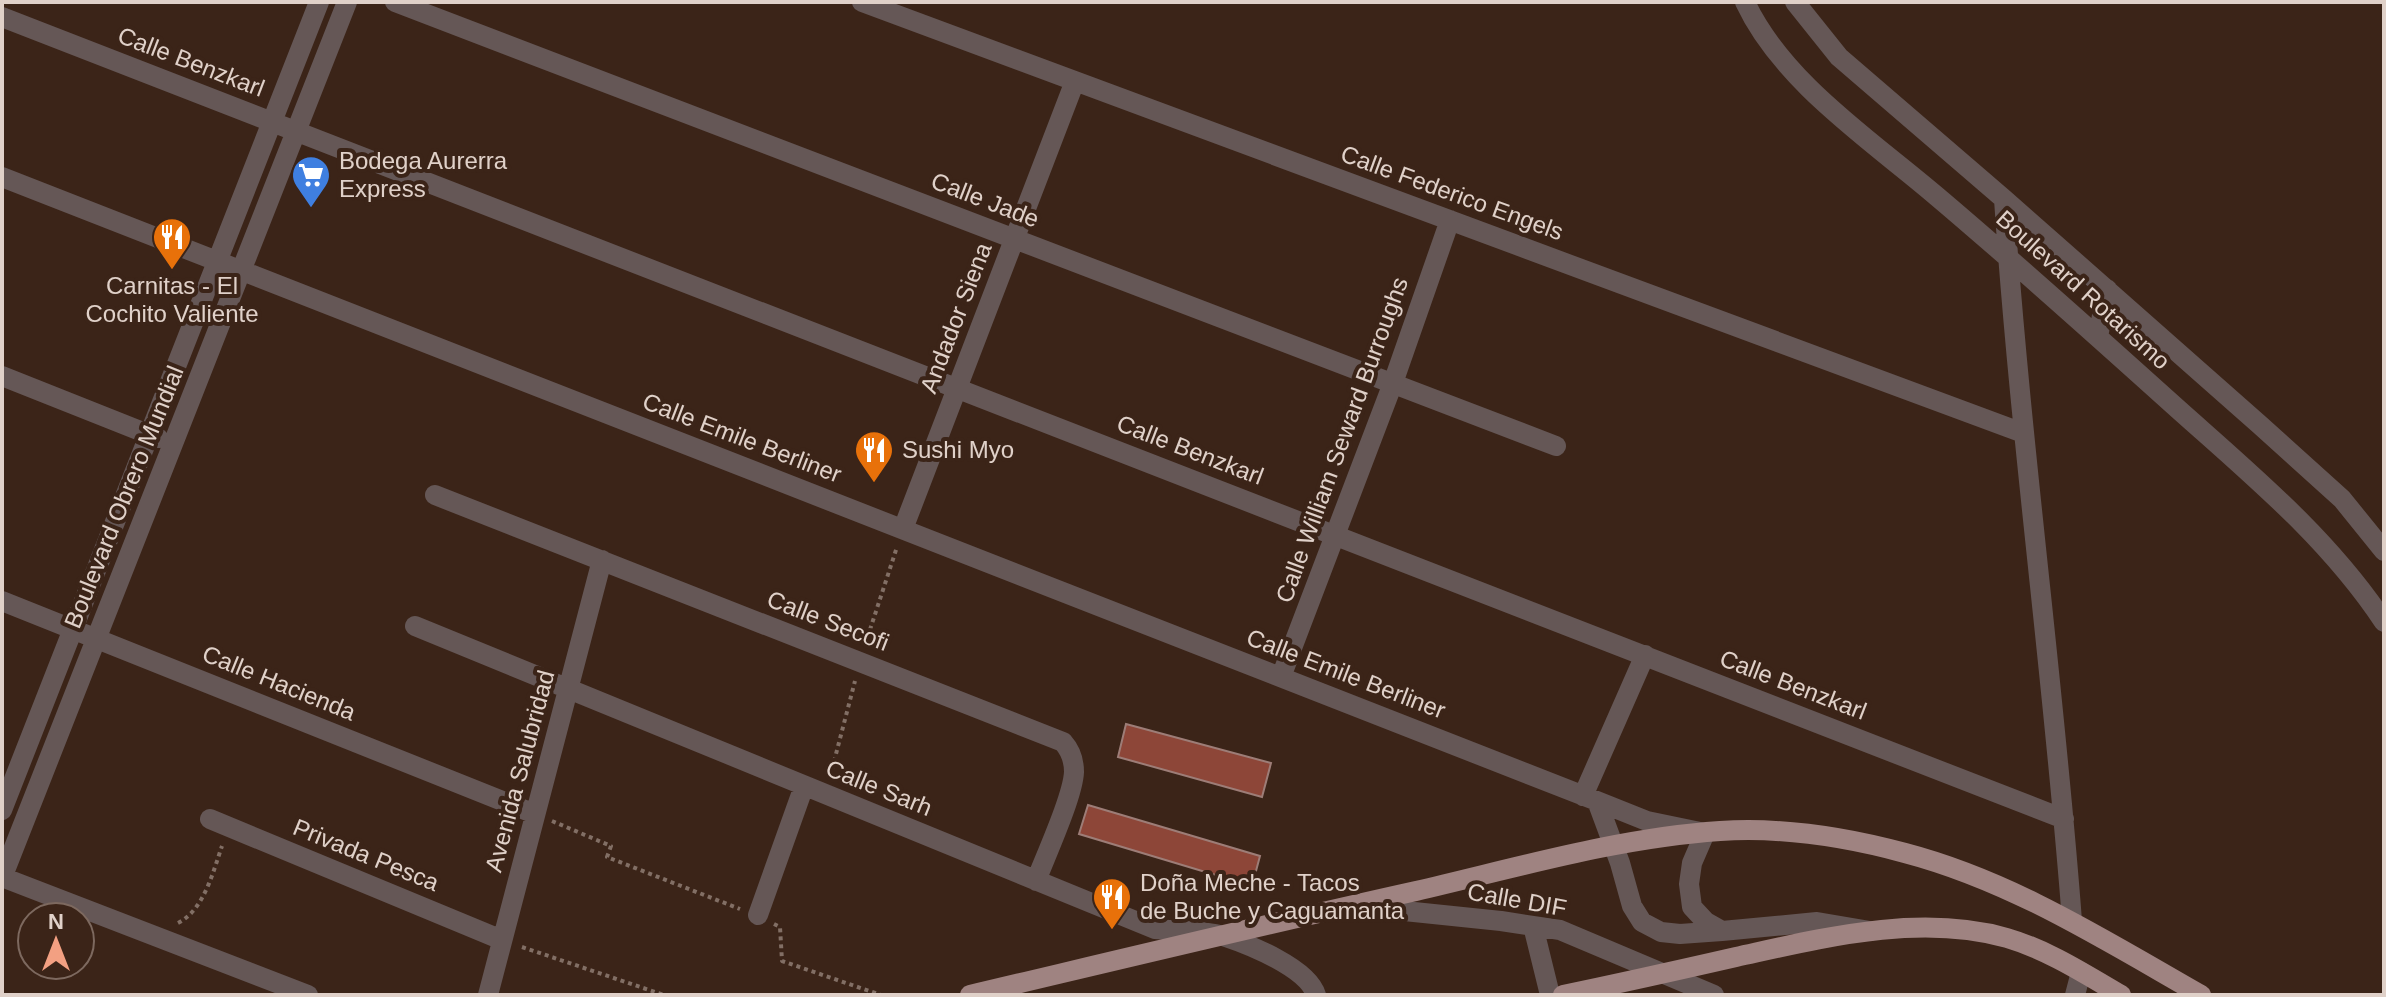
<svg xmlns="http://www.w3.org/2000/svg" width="2386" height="997" viewBox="0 0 2386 997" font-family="Arial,sans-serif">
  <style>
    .building { fill: #8d4638; stroke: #9d7d77; stroke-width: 2 }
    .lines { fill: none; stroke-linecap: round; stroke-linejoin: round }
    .path { stroke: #826f65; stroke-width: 4; stroke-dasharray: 4 4; stroke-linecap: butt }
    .minor { stroke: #655756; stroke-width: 20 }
    .major { stroke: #9f8381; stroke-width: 20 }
    .labels { text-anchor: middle; stroke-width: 8; stroke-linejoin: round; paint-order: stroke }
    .street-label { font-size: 24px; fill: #e0d1c9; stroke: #3b2418 }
    .poi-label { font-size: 24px; fill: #e0d1c9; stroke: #3b2418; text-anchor: start }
  </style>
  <rect width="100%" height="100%" fill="#3b2418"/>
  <path class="building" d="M 1126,724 L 1271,763 L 1262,797 L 1118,757 Z
    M 1088,805 L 1260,856 L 1252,886 L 1079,834 Z"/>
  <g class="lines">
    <path class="path" d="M 865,645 L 897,547
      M 830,777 L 855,681
      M 552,821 L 611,846 L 607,857 L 740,909
      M 178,923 C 204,910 213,872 222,846
      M 774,924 L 780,927 L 782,961 L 881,995
      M 522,947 L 664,995"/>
    <path class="minor" d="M 395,2 L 1556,446
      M 862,2 L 2023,433
      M 1745,2 C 1782,81 1868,138 1934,194 C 2017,264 2098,337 2179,410 C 2253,476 2329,539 2384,622
      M 1795,2 L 1839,57 L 2004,199 L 2260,425 L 2342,499 L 2384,551
      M 2,17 L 2064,819
      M 2,177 L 1597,801 L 1647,821 L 1705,833 L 1692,863 L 1689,884 L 1692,907 L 1706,922 L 1722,931 L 1817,922 L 1870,931
      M 2004,199 C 2020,440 2054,680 2072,921
      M 2098,337 L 2107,289
      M 2,376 L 158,438
      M 435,495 L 1063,742 C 1071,751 1074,760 1074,772 C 1073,796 1046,855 1036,881
      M 903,529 L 1075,81
      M 2,601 L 535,814
      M 415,626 L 1155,929 C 1176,931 1203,930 1223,936 C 1250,945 1308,968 1316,995
      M 1281,677 L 1393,383 L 1450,220
      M 1583,796 L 1645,655
      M 1597,801 L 1620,863 L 1632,906 L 1642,922 L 1661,932 L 1680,934 L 1722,931
      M 2,810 L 319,2
      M 210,819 L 502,940
      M 2,877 L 308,995
      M 2,878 L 347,2
      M 1356,906 L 1501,921 L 1560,930 L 1714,995
      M 758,915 L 804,786
      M 1533,926 L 1550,995
      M 488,995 L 602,560
      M 2075,995 L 2081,972"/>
    <path class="major" d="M 970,995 C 1118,960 1267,924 1416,891 C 1516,868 1617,838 1720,831 C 1781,827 1846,837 1905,853 C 2012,881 2106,941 2201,995
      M 1563,995 C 1621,983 1679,970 1736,957 C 1823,938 1919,913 2007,938 C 2048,950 2085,974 2121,995"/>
  </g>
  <defs>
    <g id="supermarket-pin" transform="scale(2)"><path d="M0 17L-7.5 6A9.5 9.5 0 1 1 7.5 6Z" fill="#3f7fe0" stroke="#3b2418"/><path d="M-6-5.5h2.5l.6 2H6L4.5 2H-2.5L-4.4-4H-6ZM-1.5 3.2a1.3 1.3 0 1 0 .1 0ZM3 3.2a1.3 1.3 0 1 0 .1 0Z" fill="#fff"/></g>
    <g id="restaurant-pin" transform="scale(2)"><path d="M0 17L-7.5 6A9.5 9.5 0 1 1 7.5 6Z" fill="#e8710a" stroke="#3b2418"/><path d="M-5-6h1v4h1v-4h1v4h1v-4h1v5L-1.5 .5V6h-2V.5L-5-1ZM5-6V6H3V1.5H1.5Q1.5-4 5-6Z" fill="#fff"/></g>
  </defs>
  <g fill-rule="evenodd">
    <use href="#supermarket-pin" x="311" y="175"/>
    <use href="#restaurant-pin" x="172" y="237"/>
    <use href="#restaurant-pin" x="874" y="450"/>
    <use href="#restaurant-pin" x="1112" y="897"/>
  </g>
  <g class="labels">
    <g class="street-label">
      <text transform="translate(191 62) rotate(21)" y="8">Calle Benzkarl</text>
      <text transform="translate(1452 193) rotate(20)" y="8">Calle Federico Engels</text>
      <text transform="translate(985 200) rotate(21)" y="8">Calle Jade</text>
      <text transform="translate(2083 290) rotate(42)" y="8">Boulevard Rotarismo</text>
      <text transform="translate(956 318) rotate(-69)" y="8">Andador Siena</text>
      <text transform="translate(742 438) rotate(21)" y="8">Calle Emile Berliner</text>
      <text transform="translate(1342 440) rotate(-70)" y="8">Calle William Seward Burroughs</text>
      <text transform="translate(1190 450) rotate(21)" y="8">Calle Benzkarl</text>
      <text transform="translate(124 497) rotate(-68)" y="8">Boulevard Obrero Mundial</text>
      <text transform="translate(828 621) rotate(21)" y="8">Calle Secofi</text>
      <text transform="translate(1346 674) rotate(21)" y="8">Calle Emile Berliner</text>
      <text transform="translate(279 683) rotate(22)" y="8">Calle Hacienda</text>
      <text transform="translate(1793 685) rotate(21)" y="8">Calle Benzkarl</text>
      <text transform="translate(520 771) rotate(-75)" y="8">Avenida Salubridad</text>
      <text transform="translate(879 788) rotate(22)" y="8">Calle Sarh</text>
      <text transform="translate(366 855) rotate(22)" y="8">Privada Pesca</text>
      <text transform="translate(1517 900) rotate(10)" y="8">Calle DIF</text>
    </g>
    <g class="poi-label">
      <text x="339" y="169">Bodega Aurerra<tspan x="339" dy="28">Express</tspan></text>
      <text x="172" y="294" text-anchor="middle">Carnitas - El<tspan x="172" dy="28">Cochito Valiente</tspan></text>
      <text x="902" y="458">Sushi Myo</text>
      <text x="1140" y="891">Doña Meche - Tacos<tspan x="1140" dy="28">de Buche y Caguamanta</tspan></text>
    </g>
  </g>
  <rect width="2386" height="997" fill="none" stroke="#e0d1c9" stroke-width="8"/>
  <g transform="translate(56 941)"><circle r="38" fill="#3b2418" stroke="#7d695f" stroke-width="2"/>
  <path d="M0-6L14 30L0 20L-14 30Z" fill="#f3a082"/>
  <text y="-12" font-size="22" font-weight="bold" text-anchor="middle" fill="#e0d1c9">N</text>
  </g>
</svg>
